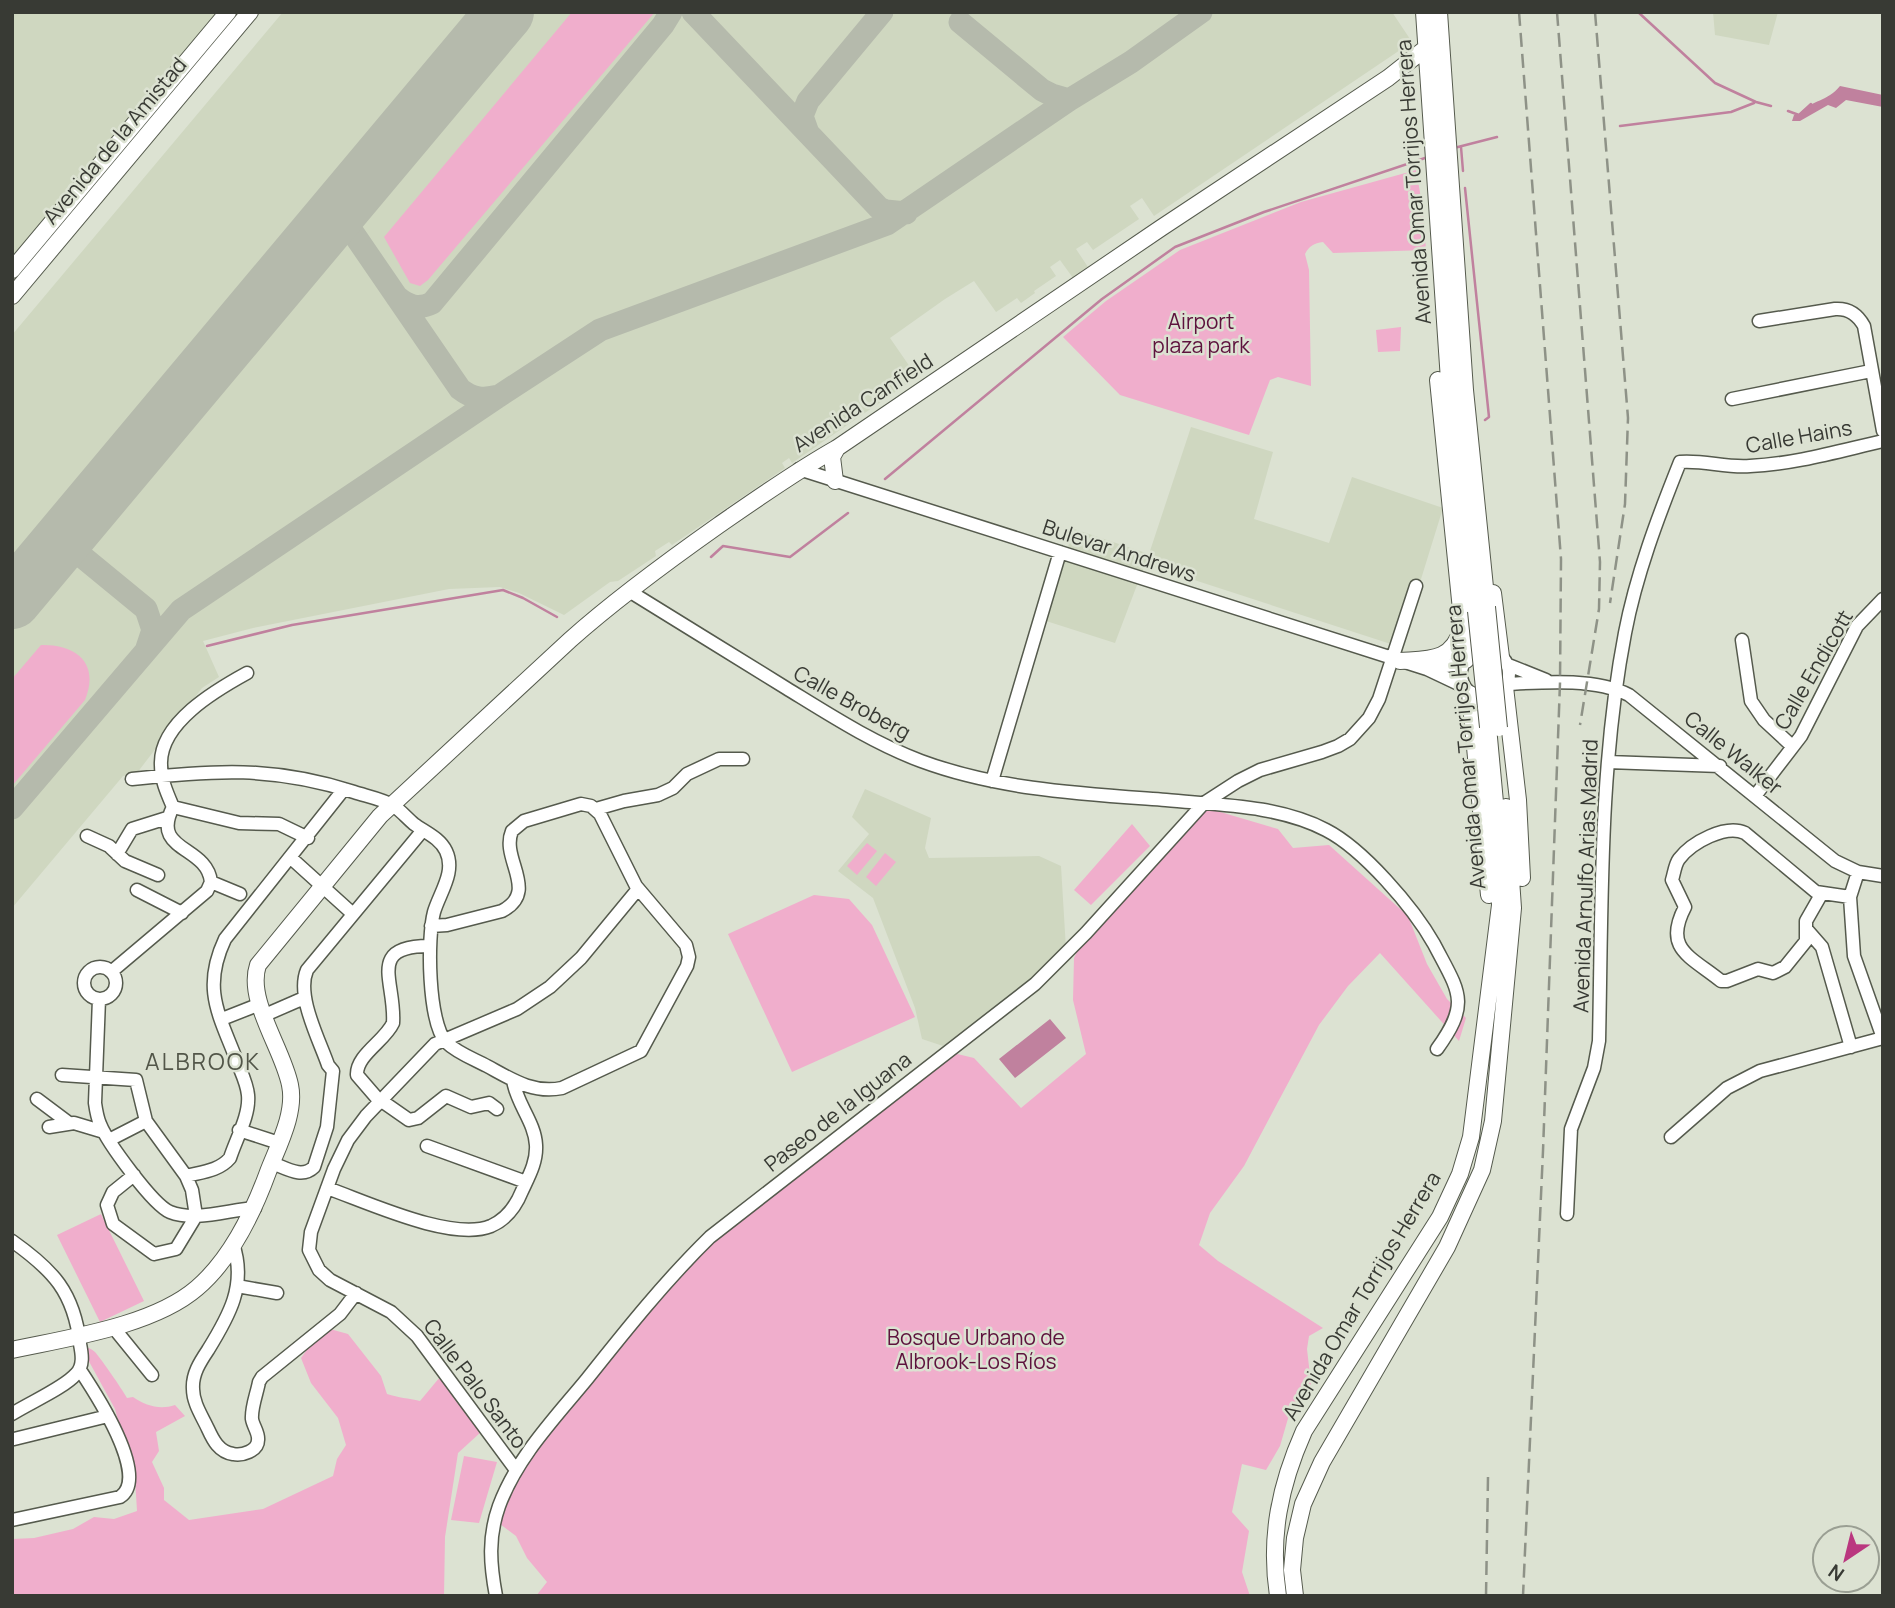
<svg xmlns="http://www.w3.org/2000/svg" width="1895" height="1608" viewBox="0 0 1895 1608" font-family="Manrope,sans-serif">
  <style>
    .built { fill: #cfd7c0 }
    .green { fill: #f0aecc }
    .water { fill: #c0819e }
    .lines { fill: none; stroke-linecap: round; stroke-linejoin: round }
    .stream { stroke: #c0819e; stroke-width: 2.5 }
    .taxiway { stroke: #b5baac; stroke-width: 23 }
    .runway { stroke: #b5baac; stroke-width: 58 }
    .minor-casing { stroke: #555a4d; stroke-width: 15 }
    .major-casing { stroke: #555a4d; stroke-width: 18 }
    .minor { stroke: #fff; stroke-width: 12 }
    .major { stroke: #fff; stroke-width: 16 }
    .rail { stroke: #8e9287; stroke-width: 2.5; stroke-dasharray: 14 7; stroke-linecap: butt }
    .major-bridge-casing { stroke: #555a4d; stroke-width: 18; stroke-linecap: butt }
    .major-bridge { stroke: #fff; stroke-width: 16 }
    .labels { text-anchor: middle; stroke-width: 5; stroke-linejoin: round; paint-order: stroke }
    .street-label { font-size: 21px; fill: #383a34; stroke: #dce2d2 }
    .park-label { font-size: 21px; fill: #5e123d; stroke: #dce2d2 }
    .neighbourhood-label { font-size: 23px; letter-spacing: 2px; fill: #525649; stroke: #dce2d2 }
  </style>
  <rect width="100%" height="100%" fill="#dce2d2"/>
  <path class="built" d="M 12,12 L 228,12 L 12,270 Z
    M 283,12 L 1392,12 L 1412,42 L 1154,216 L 1142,198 L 1130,206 L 1139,219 L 1093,250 L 1087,242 L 1076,249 L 1088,267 L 1073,278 L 1060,260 L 1050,267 L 1056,276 L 1034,291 L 1035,293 L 1021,303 L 1017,298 L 996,312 L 974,281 L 945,299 L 890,338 L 917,377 L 792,463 L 789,458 L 782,463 L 785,468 L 672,545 L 669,542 L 655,551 L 656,556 L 618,581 L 610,582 L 564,615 L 519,593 L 500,587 L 449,589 L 253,628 L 203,641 L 219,677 L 202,688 L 137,773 L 123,776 L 12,908 L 12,335 Z
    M 1713,12 L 1778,12 L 1769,45 L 1715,35 Z
    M 1191,427 L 1273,452 L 1254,519 L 1329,543 L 1352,477 L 1443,508 L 1400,647 L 1145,564 L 1115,643 L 1043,620 L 1074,529 L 1149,554 Z
    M 865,789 L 931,818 L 925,848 L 929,858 L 1039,856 L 1061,866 L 1066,949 L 1007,1000 L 943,1046 L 922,1039 L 915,1008 L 873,898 L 838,871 L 869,834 L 852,817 Z"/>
  <path class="green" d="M 572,12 L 655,12 L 428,280 L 420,286 L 410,283 L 384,237 Z
    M 1416,170 L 1423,209 L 1426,250 L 1333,253 L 1323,242 C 1314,243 1309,246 1305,254 L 1309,270 L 1311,386 L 1278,377 L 1270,380 L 1249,435 L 1120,395 L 1063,337 L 1106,301 L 1180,250 L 1301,202 Z
    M 1401,327 L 1400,351 L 1378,352 L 1376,330 Z
    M 41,645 C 76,644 100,663 85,700 L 12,786 L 12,679 Z
    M 1200,806 L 1278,829 L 1293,848 L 1329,845 L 1408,916 L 1427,964 L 1447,999 L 1466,1018 L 1459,1041 L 1380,953 L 1348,986 L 1319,1025 L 1244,1166 L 1210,1213 L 1199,1245 L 1218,1261 L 1323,1328 L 1309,1336 L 1307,1349 L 1311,1384 L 1289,1415 L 1280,1446 L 1266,1470 L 1242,1464 L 1232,1512 L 1249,1531 L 1242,1572 L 1250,1596 L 536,1596 L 547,1582 L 527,1558 L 516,1536 L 492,1518 L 517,1457 L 614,1343 L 707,1240 L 949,1052 L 974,1058 L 1021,1108 L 1086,1054 L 1073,1000 L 1074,958 L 1087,931 Z
    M 1132,824 L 1150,846 L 1091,905 L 1074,890 Z
    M 867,843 L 877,851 L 857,875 L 847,866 Z
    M 885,853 L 896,862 L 876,886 L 866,877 Z
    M 814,895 L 849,899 L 872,925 L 915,1017 L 792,1072 L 728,934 Z
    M 101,1214 L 144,1301 L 100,1322 L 57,1235 Z
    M 330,1329 L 348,1334 L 381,1376 L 387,1394 C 399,1398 408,1398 420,1401 L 440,1377 L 481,1432 L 458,1453 L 445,1537 L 444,1596 L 12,1596 L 12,1539 L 34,1538 L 73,1529 L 94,1517 L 114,1519 L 137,1511 L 134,1462 L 126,1450 L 115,1409 L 80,1345 C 85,1347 91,1348 95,1352 C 102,1360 122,1389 127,1398 L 133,1397 C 146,1406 160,1410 175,1405 L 185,1416 L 156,1432 L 159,1451 L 152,1462 L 164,1488 L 164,1500 L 189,1520 L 263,1509 L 333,1476 L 337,1459 L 346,1445 L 338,1418 L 311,1383 L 301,1358 L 314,1340 Z
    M 464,1456 L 497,1462 L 479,1523 L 451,1520 Z"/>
  <path class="water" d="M 1840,86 L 1883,95 L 1883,107 L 1846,100 L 1836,108 L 1828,105 L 1800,121 L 1792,121 L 1794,115 L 1799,114 C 1813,99 1827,102 1840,86 Z
    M 1050,1019 L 1066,1038 L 1015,1078 L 999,1059 Z"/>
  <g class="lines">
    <path class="stream" d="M 1638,12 L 1715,83 L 1756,102 L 1771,106
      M 1788,111 L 1799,115 L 1811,104
      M 1620,126 L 1731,112 L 1754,103
      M 1461,147 L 1463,171
      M 1454,148 L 1497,137
      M 1465,188 L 1489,417 L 1485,420
      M 885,479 L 1102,299 L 1175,247 L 1264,212 L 1428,157
      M 711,557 L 723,546 L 790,557 L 848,513
      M 207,646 L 292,625 L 503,590 L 523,598 L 557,617"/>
    <path class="taxiway" d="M 693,12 L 879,208 L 886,211 L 906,213
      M 960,22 L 1042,90 L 1052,95 L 1069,100
      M 808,133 L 802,116 L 808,101 L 882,12
      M 338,211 L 460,389 C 473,399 483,400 499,396
      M 397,297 C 408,306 418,310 432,303 L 663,25 L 671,12
      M 62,540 L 146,609 L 153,630 L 147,648
      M 12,808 L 181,610 L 499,396 L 600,330 L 887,224 L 1069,100 L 1131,62 L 1201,12"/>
    <path class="runway" d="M 12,600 L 505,12"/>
    <g class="minor-casing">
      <path id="minor" d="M 1759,321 L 1835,309 C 1849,308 1858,315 1864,326 L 1883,431
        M 1732,399 L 1871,371
        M 799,469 L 1427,669 L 1465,687
        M 629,591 C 681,623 734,656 786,688 C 830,715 873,743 921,761 C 999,790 1084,794 1166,800 C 1218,805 1278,805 1326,830 C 1363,849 1413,907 1434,944 C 1459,992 1471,1002 1437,1049
        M 1742,640 L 1751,701 L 1764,720 L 1792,746
        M1461 674a24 24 0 1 1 48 0a24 24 0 1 1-48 0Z
        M 1506,664 L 1546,680
        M 1427,669 L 1464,663
        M 1507,684 C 1544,682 1595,678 1629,695 L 1835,861 L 1858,872 L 1883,876
        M 1608,762 L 1720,766
        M 132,779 C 214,770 273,766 354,792 C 366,796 383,799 394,806 C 401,811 407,818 414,824 C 425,832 440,838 446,851 C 456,872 440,892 434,912 C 427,938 428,1022 446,1042 C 457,1053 474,1059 487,1066 C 511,1079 533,1094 562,1088 L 641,1051 L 687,966 L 689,957 L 686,945 L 636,886 L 600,814 L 591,806 L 581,804 L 524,821 L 512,831 C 500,859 540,891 502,911 L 447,925 L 431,926
        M 992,781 L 1060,552
        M 1755,796 L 1801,736 L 1857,626 L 1883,599
        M 173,807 L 239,823 L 279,824 L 308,838
        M 596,809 L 624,801 L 658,795 L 673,788 L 687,774 L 719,759 L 743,759
        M 87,836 L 109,846 L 125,861 L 158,875
        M 117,854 L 132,829 L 167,818
        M 291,858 L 353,914
        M 1858,872 L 1850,897 L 1854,956 L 1883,1038
        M 211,882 L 240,894
        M 137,890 L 182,913
        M 1822,893 L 1806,921 L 1806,941 L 1785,967 L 1773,973 L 1758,969 L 1727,981 L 1721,981 C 1690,956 1663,949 1685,907 L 1672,880 C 1674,874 1675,864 1679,859 C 1692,842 1726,824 1745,833 L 1816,892 L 1850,897
        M 1808,931 L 1822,947 L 1851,1047
        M 429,946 C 366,946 396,982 393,1023 C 385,1041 356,1055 357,1075 L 376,1097 L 409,1120 L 418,1118 L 446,1096 L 471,1107 L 489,1103 L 497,1109
        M84 983a16 16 0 1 1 32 0a16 16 0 1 1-32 0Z
        M 111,972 L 207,891 L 211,882 C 207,845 150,852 173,807 C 167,793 161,780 161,765 C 159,723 216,690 247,673
        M 99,999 L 95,1103 C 96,1110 97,1117 100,1124 C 107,1142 153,1205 170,1212 C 195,1222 228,1210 255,1208
        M 265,1015 L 304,998
        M 222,1019 L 260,1004
        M 62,1075 L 136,1080 L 146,1121 L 186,1176 L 192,1190 L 196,1216 L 176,1249 L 154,1254 L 113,1224 L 107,1205 L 113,1192 L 134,1175
        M 37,1099 L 69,1123
        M 49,1127 L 74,1123 L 104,1132
        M 239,1130 L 279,1143
        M 1671,1137 L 1727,1088 L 1760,1071 L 1883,1038
        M 109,1140 L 146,1121
        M 427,1146 L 526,1182
        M 272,1163 C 286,1168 302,1179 314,1167 L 327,1127 L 333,1071 L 328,1065 C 319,1039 296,996 307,970 L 423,830
        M 186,1176 C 202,1172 219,1171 230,1158 C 236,1139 250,1115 248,1095 C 247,1084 242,1074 238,1064 C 220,1016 201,990 225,939 L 344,789
        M 327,1188 C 367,1202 452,1242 491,1226 C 507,1219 516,1206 522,1191 C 529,1176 537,1162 536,1145 C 535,1122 516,1103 513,1080
        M 1567,1214 L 1571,1129 L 1594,1068 L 1599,1041 C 1602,905 1599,768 1625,633 C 1636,575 1658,517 1680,462 C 1704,460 1726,468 1750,466 C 1795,464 1839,451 1883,441
        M 12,1241 C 53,1270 74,1292 80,1344 C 82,1354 84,1366 76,1374 C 64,1388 29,1403 12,1414
        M 233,1244 C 247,1285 229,1316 208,1350 C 200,1362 192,1374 193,1389 C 193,1403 202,1416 208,1429 C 213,1440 219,1452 233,1454 C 242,1456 258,1451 258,1440 C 259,1433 253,1426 252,1419 C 251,1408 257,1393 259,1382 L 262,1377 L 340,1314 L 356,1293
        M 237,1286 L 277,1293
        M 113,1327 L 152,1375
        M 14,1439 L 108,1416
        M 516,1470 L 417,1336 L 391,1312 L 330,1280 L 319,1270 L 309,1250 L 311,1232 L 334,1169 L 348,1140 L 366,1116 L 435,1044 L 517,1009 L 550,987 L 581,958 L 638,889
        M 12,1520 L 120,1497 C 151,1477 94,1391 80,1370
        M 496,1596 C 490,1564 488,1537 499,1506 C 517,1457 555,1418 587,1379 C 626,1330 665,1281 710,1237 L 1035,984 L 1086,933 L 1204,803 L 1238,781 L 1260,770 L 1322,752 L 1338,746 L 1350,739 L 1369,718 L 1379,699 L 1416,586"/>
    </g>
    <g class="major-casing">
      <path id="major" d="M 1424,12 L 1450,395 L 1476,611
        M 1439,12 L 1465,390 L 1487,607
        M 12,270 L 228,12
        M 12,296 L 250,12
        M 1438,380 L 1466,660
        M 835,481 L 832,457 L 837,448
        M 1493,593 L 1501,657
        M 1400,661 C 1429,659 1452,662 1462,628
        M 1505,687 L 1518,800 L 1522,878
        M 1470,694 L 1489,895
        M 12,1350 C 67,1338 153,1326 197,1288 C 231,1259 253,1213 268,1172 C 278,1146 296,1113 290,1085 C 283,1049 246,1000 258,965 L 380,816 L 570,640 C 617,598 668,561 719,525 C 758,498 796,471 837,448 L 1161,228 L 1388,78 L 1426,48
        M 1278,1596 C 1269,1537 1280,1485 1304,1431 L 1440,1217 L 1460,1174 L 1471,1137 L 1500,905 L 1496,813 L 1488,727
        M 1295,1596 L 1292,1570 L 1295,1538 L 1303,1504 L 1322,1462 L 1447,1247 L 1482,1170 L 1493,1121 L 1513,908 L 1506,807"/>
    </g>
    <use href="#minor" class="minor"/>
    <use href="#major" class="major"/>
    <path class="rail" d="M 1519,12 L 1561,559 L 1560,683 L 1543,1151 L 1523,1596
      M 1557,12 L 1600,562 L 1599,609 L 1580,725
      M 1595,12 L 1628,418 L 1625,504 L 1610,603
      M 1486,1596 L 1488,1477"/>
    <g class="major-bridge-casing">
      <path id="major-bridge" d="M 1487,607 L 1499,728
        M 1476,611 L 1488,727"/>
    </g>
    <use href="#major-bridge" class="major-bridge"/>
  </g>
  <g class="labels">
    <g class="street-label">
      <text transform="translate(115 141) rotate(-50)" y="7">Avenida de la Amistad</text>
      <text transform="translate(1414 182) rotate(-94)" y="7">Avenida Omar Torrijos Herrera</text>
      <text transform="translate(863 403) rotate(-33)" y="7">Avenida Canfield</text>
      <text transform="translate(1799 437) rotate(-10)" y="7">Calle Hains</text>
      <text transform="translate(1119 551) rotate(18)" y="7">Bulevar Andrews</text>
      <text transform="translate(1814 670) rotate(-60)" y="7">Calle Endicott</text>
      <text transform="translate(852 703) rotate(29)" y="7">Calle Broberg</text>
      <text transform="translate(1466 747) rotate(-95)" y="7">Avenida Omar Torrijos Herrera</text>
      <text transform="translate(1733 753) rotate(39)" y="7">Calle Walker</text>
      <text transform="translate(1586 876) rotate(-88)" y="7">Avenida Arnulfo Arias Madrid</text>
      <text transform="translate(838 1112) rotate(-38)" y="7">Paseo de la Iguana</text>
      <text transform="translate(1362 1296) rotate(-59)" y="7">Avenida Omar Torrijos Herrera</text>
      <text transform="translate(475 1384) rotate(53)" y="7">Calle Palo Santo</text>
    </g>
    <g class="park-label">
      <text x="1201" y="329">Airport<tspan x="1201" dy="24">plaza park</tspan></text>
      <text x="976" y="1345">Bosque Urbano de<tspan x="976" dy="24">Albrook-Los Ríos</tspan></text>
    </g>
    <g class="neighbourhood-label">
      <text x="203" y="1070">ALBROOK</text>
    </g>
  </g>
  <rect width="1895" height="1608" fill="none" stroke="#383a34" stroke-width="28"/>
  <g transform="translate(1846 1559) rotate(215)"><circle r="33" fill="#dce2d2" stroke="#9a9f93" stroke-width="2"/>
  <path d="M0-5L12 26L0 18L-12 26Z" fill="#ba377f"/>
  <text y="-10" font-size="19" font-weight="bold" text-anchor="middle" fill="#383a34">N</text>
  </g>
</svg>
